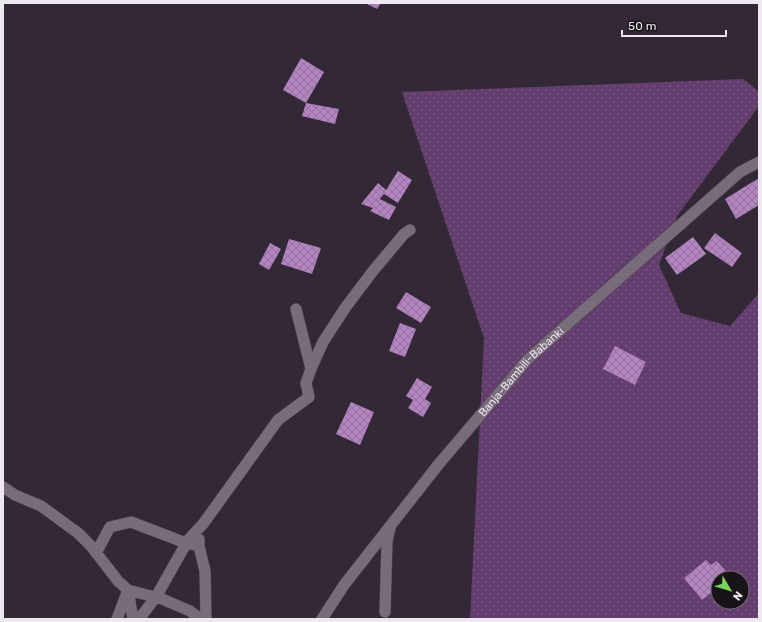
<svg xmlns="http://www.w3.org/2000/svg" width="762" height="622" viewBox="0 0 762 622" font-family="Rubik,sans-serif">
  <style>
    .grass { fill: url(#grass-dots); fill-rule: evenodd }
    .building { fill: url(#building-cross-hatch) }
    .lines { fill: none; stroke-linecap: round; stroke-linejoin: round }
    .minor-casing { stroke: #4d4550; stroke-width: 12 }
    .tertiary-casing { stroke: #4d4550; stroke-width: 12 }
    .minor { stroke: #786c7b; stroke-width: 11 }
    .tertiary { stroke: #786c7b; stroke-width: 11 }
    .labels { text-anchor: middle; stroke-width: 4; stroke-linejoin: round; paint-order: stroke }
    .street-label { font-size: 11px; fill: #efe8f1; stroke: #181319 }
  </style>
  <defs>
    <pattern id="grass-dots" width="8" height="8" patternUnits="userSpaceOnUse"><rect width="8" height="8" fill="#643d6f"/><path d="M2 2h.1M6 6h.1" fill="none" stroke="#7a5984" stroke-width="1.8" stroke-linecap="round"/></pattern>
    <pattern id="building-cross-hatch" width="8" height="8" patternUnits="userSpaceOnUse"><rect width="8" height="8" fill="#b384c0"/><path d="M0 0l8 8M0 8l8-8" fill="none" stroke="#93719c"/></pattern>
  </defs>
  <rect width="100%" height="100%" fill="#332836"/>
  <path class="grass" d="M 743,79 L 759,92 L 759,106 L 677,216 L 659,265 L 681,313 L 730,326 L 759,293 L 759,619 L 470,619 L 484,338 L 402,92 ZM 718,578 L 742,578 L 742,602 L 718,602 Z"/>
  <path class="building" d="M 365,3 L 381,3 L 377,9 Z
    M 301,58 L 324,72 L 306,103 L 283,90 Z
    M 306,103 L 339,109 L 335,124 L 302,116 Z
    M 398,171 L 412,180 L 398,203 L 384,194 L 377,202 L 380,199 L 396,207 L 389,220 L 370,211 L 373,208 L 361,204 L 378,183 L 386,190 Z
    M 759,178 L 759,205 L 736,219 L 725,199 Z
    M 715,233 L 742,253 L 732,267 L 704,248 Z
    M 693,237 L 706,254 L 677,275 L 665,258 Z
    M 289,239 L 321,248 L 312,274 L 281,264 Z
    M 270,243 L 281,249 L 269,270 L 259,264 Z
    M 406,292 L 431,307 L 421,323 L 396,308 Z
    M 400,323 L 416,329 L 405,357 L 389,351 Z
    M 615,346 L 646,362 L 635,385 L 603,369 Z
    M 417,378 L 432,387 L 425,399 L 431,403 L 423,417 L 408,408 L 413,400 L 406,396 Z
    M 351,402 L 374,412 L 360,445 L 336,434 Z
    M 706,560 L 711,565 L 717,561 L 731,577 L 729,578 L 718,578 L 718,587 L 702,600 L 684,578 Z
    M 720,602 L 735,602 L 726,608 Z"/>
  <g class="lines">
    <g class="minor-casing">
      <path id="minor" d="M 311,369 L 323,342 L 345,308 L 373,271 L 404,234 L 410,230
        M 3,487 L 15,495 L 41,506 L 78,533 L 91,546 L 118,581 L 128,590 L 162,599 L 190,611 L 200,619
        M 199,539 L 199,546 L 205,571 L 206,619
        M 96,553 L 110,527 L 131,522 L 186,543 L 199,546
        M 385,612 L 387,541 L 390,528
        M 117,619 L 128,590 L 133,619
        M 139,619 L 156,597 L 188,540 L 203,524 L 278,420 L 309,397 L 306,383 L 311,369 L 296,309"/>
    </g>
    <g class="tertiary-casing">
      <g id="tertiary">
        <path id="s1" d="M 322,619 L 344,585 L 438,465 L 528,359 L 740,172 L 759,162"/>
      </g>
    </g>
    <use href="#minor" class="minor"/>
    <use href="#tertiary" class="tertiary"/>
  </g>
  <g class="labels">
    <g class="street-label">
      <text dy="4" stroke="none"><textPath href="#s1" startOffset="318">Banja-Bambili-Babanki</textPath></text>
    </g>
  </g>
  <rect width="762" height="622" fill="none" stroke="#efe8f1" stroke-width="8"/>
  <g transform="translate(730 590) rotate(128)"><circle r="19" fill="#181319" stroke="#6e686f"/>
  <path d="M0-3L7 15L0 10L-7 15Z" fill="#77d259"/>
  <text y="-6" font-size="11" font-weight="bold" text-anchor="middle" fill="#efe8f1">N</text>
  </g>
  <path d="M622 30v6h104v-6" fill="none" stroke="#efe8f1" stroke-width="2"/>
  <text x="628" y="30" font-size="12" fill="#efe8f1" stroke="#181319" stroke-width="3" paint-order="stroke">50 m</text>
</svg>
